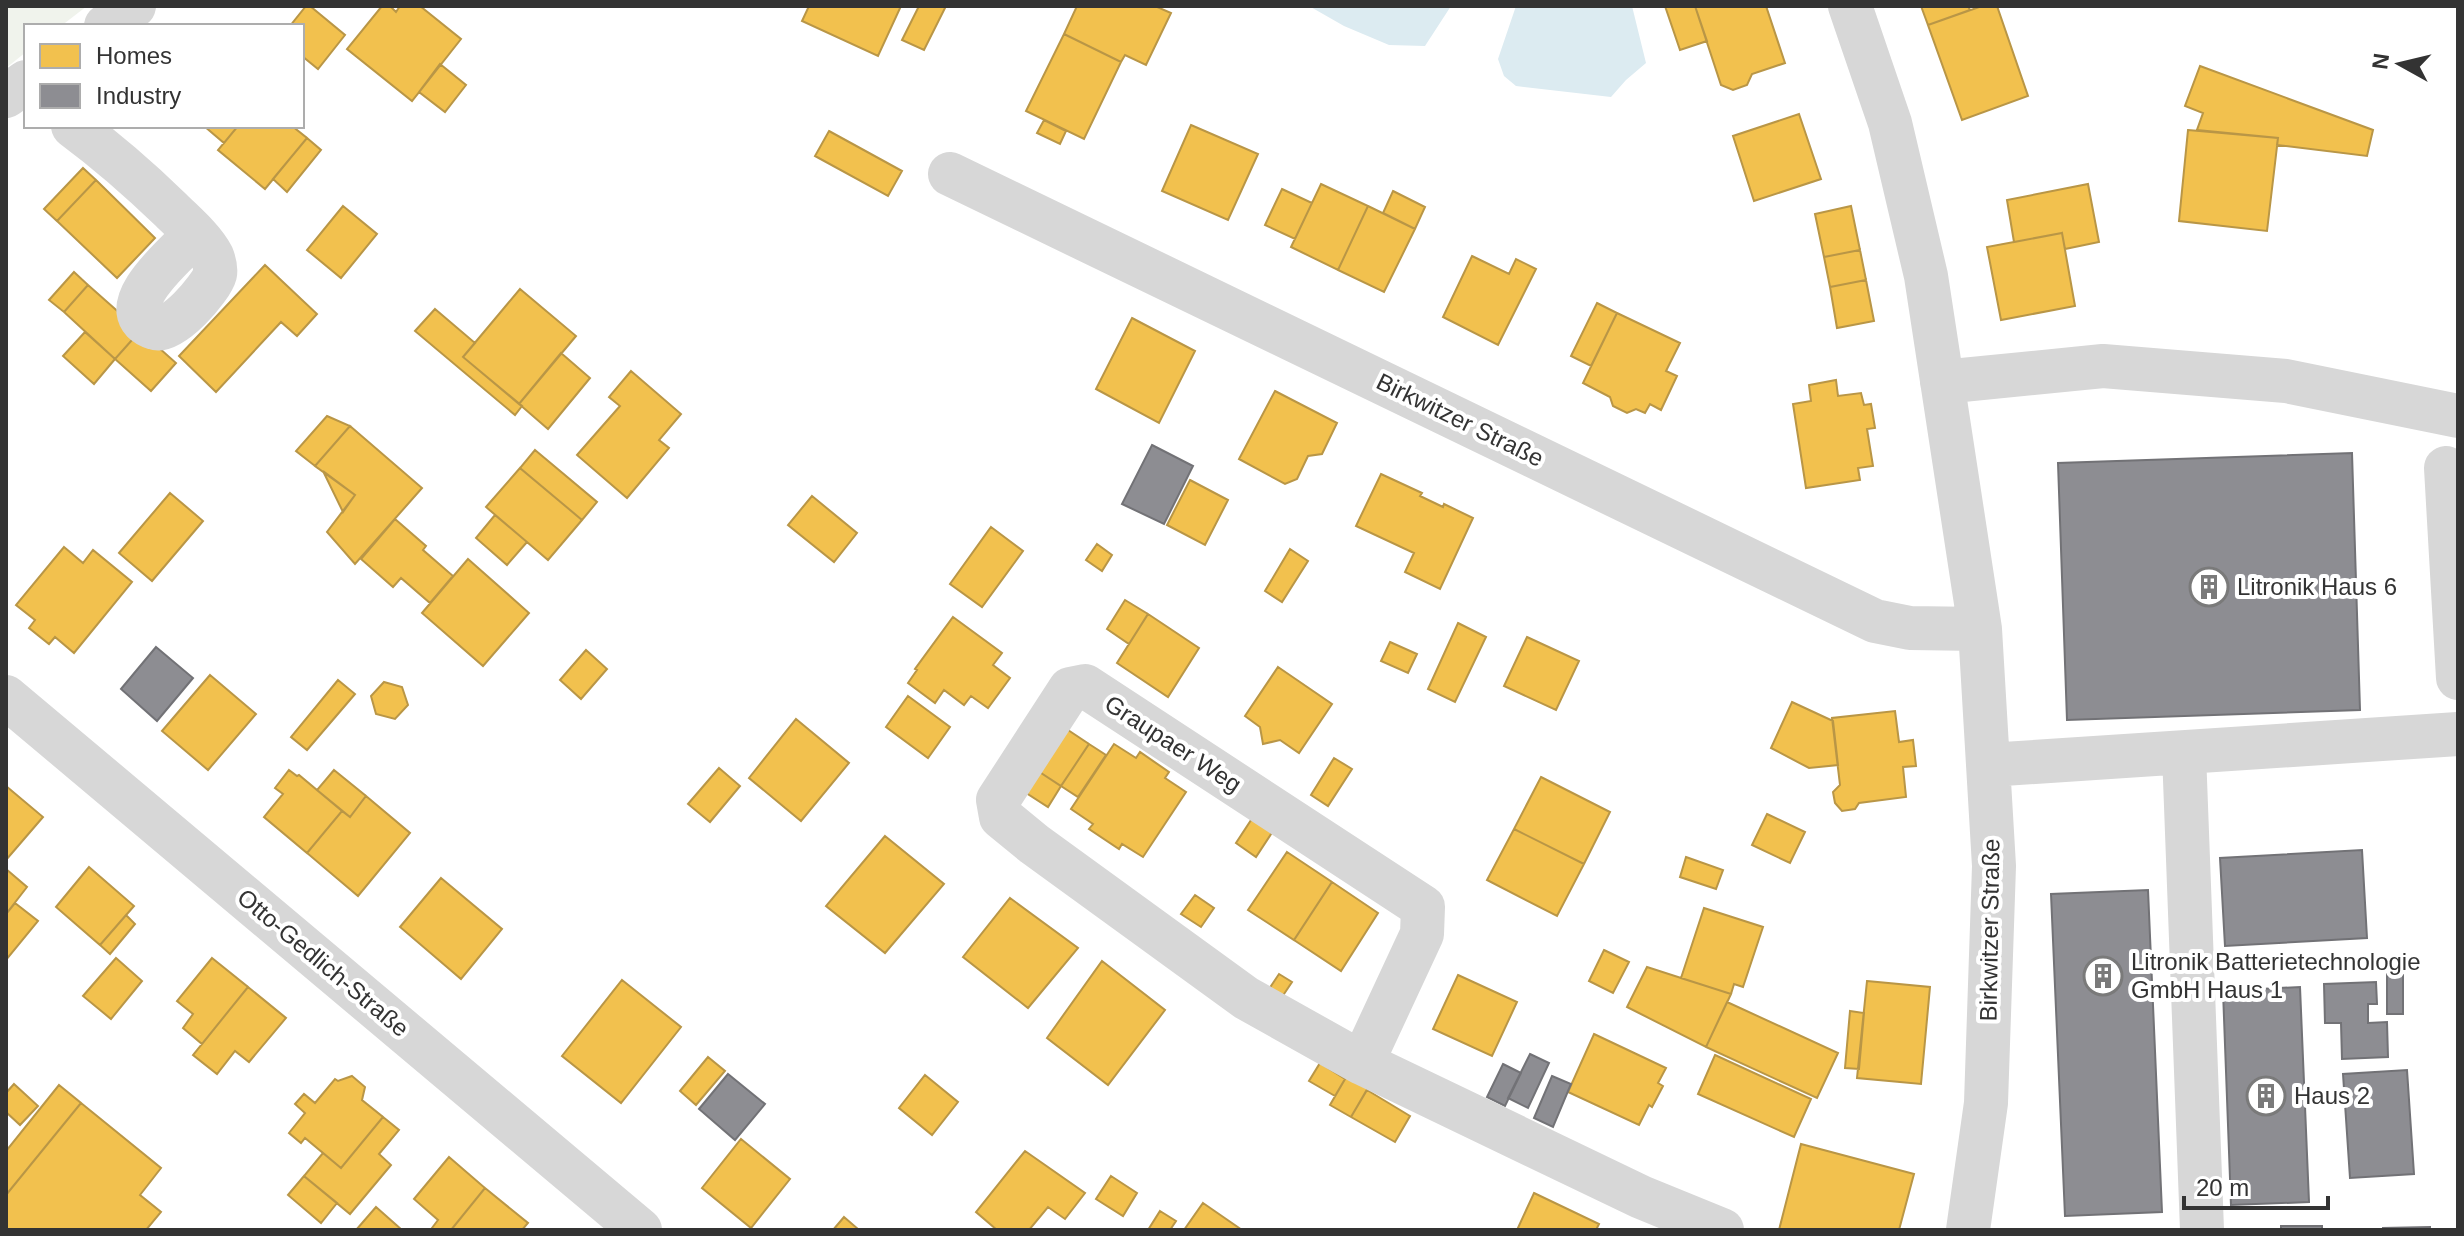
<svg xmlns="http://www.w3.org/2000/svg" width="2464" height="1236" viewBox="0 0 2464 1236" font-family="Arial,sans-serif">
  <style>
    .green { fill: #f0f3ec }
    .water { fill: #dcebf1 }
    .homes { fill: #f2c14e; stroke: #b99646; stroke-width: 2 }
    .industry { fill: #8d8d92; stroke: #727276; stroke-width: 2 }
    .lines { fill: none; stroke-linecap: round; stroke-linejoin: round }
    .minor { stroke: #d7d7d7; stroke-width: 44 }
    .labels { text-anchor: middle; stroke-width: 8; stroke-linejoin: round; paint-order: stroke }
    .street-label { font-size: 24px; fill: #333; stroke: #fff }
    .poi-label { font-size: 24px; fill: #333; stroke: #fff; text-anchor: start }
  </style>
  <rect width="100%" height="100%" fill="#fff"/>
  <path class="green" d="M 6,6 L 87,6 L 61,26 L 26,26 L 26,52 L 6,68 Z"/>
  <path class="water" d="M 1309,6 L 1451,6 L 1425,46 L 1389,45 L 1344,26 Z
    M 1516,6 L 1632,6 L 1646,63 L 1626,80 L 1611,97 L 1516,86 L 1504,76 L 1498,59 Z"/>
  <path class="homes" d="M 306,6 L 310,6 L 345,35 L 318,69 L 302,56 L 302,26 L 290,26 Z
    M 382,6 L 390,6 L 396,12 L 400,6 L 420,6 L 461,39 L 412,101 L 347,49 Z
    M 809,6 L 901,6 L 878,56 L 802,21 Z
    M 919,6 L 946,6 L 924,50 L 902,40 Z
    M 1077,6 L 1155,6 L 1171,13 L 1146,65 L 1125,55 L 1121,62 L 1064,34 Z
    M 1665,6 L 1695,6 L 1707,41 L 1680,50 Z
    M 1695,6 L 1766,6 L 1785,63 L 1752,74 L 1747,85 L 1733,90 L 1721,85 Z
    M 1921,6 L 1968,6 L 1970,10 L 1928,25 Z
    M 1982,6 L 1997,6 L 2028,96 L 1962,120 L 1928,25 Z
    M 1064,34 L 1121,62 L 1084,139 L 1026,111 Z
    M 440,64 L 466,85 L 445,112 L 419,92 Z
    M 2200,66 L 2373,130 L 2367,156 L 2277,145 L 2278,138 L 2197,130 L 2203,113 L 2185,106 Z
    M 1799,114 L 1821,179 L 1754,201 L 1733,136 Z
    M 1044,120 L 1066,131 L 1060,144 L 1037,133 Z
    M 1191,125 L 1258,154 L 1228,220 L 1162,191 Z
    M 204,126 L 238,126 L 224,143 Z
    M 238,126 L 292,126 L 307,138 L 265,189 L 218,150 Z
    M 2188,130 L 2278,138 L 2267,231 L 2179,221 Z
    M 829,131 L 902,171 L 888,196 L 815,156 Z
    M 307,138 L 321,150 L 287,192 L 273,179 Z
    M 83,168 L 96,180 L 57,221 L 44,209 Z
    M 96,180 L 155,238 L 117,278 L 57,221 Z
    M 1321,184 L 1368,206 L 1338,270 L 1291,247 Z
    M 2088,184 L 2099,242 L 2065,249 L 2062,233 L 2014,242 L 2007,200 Z
    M 1282,189 L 1312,203 L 1295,239 L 1265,225 Z
    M 1393,191 L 1425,207 L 1415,229 L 1383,213 Z
    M 343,206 L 377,234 L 341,278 L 307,250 Z
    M 1368,206 L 1415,229 L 1384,292 L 1338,270 Z
    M 1851,206 L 1860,250 L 1824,257 L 1815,214 Z
    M 2062,233 L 2075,306 L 2001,320 L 1987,247 Z
    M 1860,250 L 1866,280 L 1830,287 L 1824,257 Z
    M 1472,256 L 1509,274 L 1516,259 L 1536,269 L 1498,345 L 1443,317 Z
    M 265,265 L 317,314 L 297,336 L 281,322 L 216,392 L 179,356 Z
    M 74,272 L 88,285 L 64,312 L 49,300 Z
    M 1866,280 L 1874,321 L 1837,328 L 1830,287 Z
    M 88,285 L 140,331 L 115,359 L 64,312 Z
    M 520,289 L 576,336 L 519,404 L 463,357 Z
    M 1597,303 L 1617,313 L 1591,366 L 1571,356 Z
    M 435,309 L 475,343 L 463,357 L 522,406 L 515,415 L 415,331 Z
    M 1617,313 L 1680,343 L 1666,371 L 1677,376 L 1661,410 L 1650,404 L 1645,413 L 1636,409 L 1627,413 L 1613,406 L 1610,397 L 1583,383 Z
    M 1132,318 L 1195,351 L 1159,423 L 1096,389 Z
    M 140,331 L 176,363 L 151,391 L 115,359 Z
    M 85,332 L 115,359 L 94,384 L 63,356 Z
    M 561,353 L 590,378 L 548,429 L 519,404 Z
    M 631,371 L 681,414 L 659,440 L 669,448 L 627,498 L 577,455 L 620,406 L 609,397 Z
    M 1836,380 L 1838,396 L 1861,393 L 1864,405 L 1871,404 L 1875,428 L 1867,429 L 1873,466 L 1858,468 L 1860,480 L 1806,488 L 1793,404 L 1811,401 L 1809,385 Z
    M 1275,391 L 1337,423 L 1322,454 L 1308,456 L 1297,479 L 1285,484 L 1239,459 Z
    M 327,416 L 350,426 L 315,466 L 296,451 Z
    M 350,426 L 422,488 L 355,564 L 327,532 L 355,495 L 315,466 Z
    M 535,450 L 597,502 L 582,520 L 520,468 Z
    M 520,468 L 582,520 L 548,560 L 486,507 Z
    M 323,471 L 355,495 L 343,512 Z
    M 1381,474 L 1422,493 L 1420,496 L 1443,507 L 1444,504 L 1473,518 L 1440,589 L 1405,572 L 1414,553 L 1356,526 Z
    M 1190,480 L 1228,500 L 1205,545 L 1167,525 Z
    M 170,493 L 203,521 L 152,581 L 119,553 Z
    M 812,496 L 857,533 L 834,562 L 788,525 Z
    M 495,515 L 527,542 L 507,565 L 476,538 Z
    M 395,519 L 426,546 L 423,550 L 453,576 L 430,603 L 401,578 L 393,587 L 361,559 Z
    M 991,527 L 1023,551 L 982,607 L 950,584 Z
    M 1097,544 L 1112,555 L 1102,571 L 1086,560 Z
    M 64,547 L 83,563 L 93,550 L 132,582 L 74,653 L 55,637 L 49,644 L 29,628 L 35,620 L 16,605 Z
    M 1290,549 L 1308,561 L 1282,602 L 1265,591 Z
    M 468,559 L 529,613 L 483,666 L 422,613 Z
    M 1125,600 L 1148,614 L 1129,644 L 1107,629 Z
    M 1148,614 L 1199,648 L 1168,697 L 1117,663 Z
    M 953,617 L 1002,653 L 993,665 L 1010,678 L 988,708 L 971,696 L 964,705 L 944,690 L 935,703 L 908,683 L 917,670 L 915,669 Z
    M 1458,623 L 1486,637 L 1455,702 L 1428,689 Z
    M 1527,637 L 1579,661 L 1556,710 L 1504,686 Z
    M 1390,642 L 1417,654 L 1408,673 L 1381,661 Z
    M 586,650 L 607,669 L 581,699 L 560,680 Z
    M 1278,667 L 1332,704 L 1299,753 L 1280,740 L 1263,744 L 1260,727 L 1245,716 Z
    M 210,675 L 256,714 L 208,770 L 162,731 Z
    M 338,680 L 355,694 L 307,750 L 291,737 Z
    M 384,682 L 402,687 L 408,705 L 395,719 L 376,714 L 371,696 Z
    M 908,696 L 950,727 L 928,758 L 886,727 Z
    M 1792,702 L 1833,721 L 1838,765 L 1809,768 L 1771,748 Z
    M 1895,711 L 1899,742 L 1913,740 L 1916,766 L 1903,767 L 1906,797 L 1859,803 L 1855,809 L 1842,811 L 1835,803 L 1833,792 L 1840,785 L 1832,718 Z
    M 796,719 L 849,763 L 801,821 L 749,778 Z
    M 1062,726 L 1089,744 L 1061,786 L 1035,769 Z
    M 1089,744 L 1106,755 L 1078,797 L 1061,786 Z
    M 1114,744 L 1136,758 L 1140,752 L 1169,772 L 1165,778 L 1186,792 L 1143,857 L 1122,844 L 1119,849 L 1089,829 L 1093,824 L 1071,809 Z
    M 1334,758 L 1352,769 L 1328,806 L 1311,795 Z
    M 719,768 L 740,786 L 710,822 L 688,804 Z
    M 1035,769 L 1061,786 L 1048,807 L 1020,789 Z
    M 289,770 L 297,776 L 299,775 L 342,811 L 307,853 L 264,817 L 283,794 L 275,788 Z
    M 334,770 L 366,796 L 350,817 L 317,790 Z
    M 1541,777 L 1610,812 L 1584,864 L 1514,829 Z
    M 6,786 L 43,817 L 6,860 Z
    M 366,796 L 410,833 L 358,896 L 307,853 L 342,811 L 350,817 Z
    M 1257,811 L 1277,825 L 1256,857 L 1236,843 Z
    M 1767,814 L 1805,832 L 1790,863 L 1752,845 Z
    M 1514,829 L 1584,864 L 1557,916 L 1487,880 Z
    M 885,836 L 944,884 L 885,953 L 826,906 Z
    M 1287,852 L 1332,882 L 1294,940 L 1248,910 Z
    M 1686,857 L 1723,870 L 1716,889 L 1680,877 Z
    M 89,867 L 134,906 L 100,945 L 56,907 Z
    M 6,869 L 27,887 L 6,914 Z
    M 441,878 L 502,929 L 461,979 L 400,927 Z
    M 1332,882 L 1378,913 L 1341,971 L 1294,940 Z
    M 1195,895 L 1214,908 L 1201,927 L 1181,914 Z
    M 1010,898 L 1078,948 L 1028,1008 L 963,957 Z
    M 15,903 L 38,921 L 6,960 L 6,914 Z
    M 1704,908 L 1763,927 L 1743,987 L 1734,984 L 1731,994 L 1681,978 Z
    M 126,915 L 135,924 L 110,954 L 100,945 Z
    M 1604,950 L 1629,962 L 1613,993 L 1589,981 Z
    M 116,958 L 142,981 L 111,1019 L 83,996 Z
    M 212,958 L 248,987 L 202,1044 L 183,1028 L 193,1014 L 177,1001 Z
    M 1102,961 L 1165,1010 L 1108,1085 L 1047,1038 Z
    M 1647,967 L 1731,994 L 1706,1047 L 1627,1007 Z
    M 1279,974 L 1292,982 L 1282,997 L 1269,989 Z
    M 1458,975 L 1517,1002 L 1492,1056 L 1433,1029 Z
    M 622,980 L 681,1027 L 621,1103 L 562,1056 Z
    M 1867,981 L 1930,987 L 1921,1084 L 1857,1078 Z
    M 248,987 L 286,1018 L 249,1062 L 235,1051 L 217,1074 L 193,1055 Z
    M 1727,1002 L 1838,1053 L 1817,1098 L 1706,1047 Z
    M 1850,1011 L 1864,1013 L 1859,1069 L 1845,1068 Z
    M 1594,1034 L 1666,1068 L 1658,1083 L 1663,1086 L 1652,1107 L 1649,1105 L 1639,1125 L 1568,1092 Z
    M 1715,1055 L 1811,1099 L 1794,1137 L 1698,1094 Z
    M 708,1057 L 725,1071 L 696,1105 L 680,1091 Z
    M 1320,1063 L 1345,1079 L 1335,1096 L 1309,1081 Z
    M 1348,1074 L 1369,1086 L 1351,1117 L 1330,1105 Z
    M 925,1075 L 958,1102 L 932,1135 L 899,1108 Z
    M 352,1076 L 365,1087 L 362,1100 L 383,1117 L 341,1168 L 305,1138 L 301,1143 L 289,1133 L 305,1113 L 295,1104 L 304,1094 L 315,1103 L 335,1079 L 338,1081 Z
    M 14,1084 L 38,1106 L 20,1125 L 6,1112 L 6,1093 Z
    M 59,1085 L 81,1103 L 6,1195 L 6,1151 Z
    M 1367,1090 L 1410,1116 L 1395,1142 L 1351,1117 Z
    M 81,1103 L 161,1168 L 140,1195 L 161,1212 L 146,1230 L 6,1230 L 6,1195 Z
    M 383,1117 L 399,1130 L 379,1154 L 391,1165 L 350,1214 L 304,1176 L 323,1153 L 341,1168 Z
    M 741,1139 L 790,1179 L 751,1228 L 702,1188 Z
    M 1801,1144 L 1914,1174 L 1899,1230 L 1779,1230 Z
    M 1025,1151 L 1085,1193 L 1065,1219 L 1048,1207 L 1029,1230 L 997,1230 L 976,1212 Z
    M 449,1157 L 485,1188 L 451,1230 L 435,1230 L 432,1228 L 438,1220 L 414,1199 Z
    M 304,1176 L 337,1203 L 321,1223 L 288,1195 Z
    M 1111,1176 L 1137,1193 L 1123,1216 L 1096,1199 Z
    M 485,1188 L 528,1223 L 522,1230 L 451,1230 Z
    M 1534,1193 L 1599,1224 L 1596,1230 L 1517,1230 Z
    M 1203,1203 L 1242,1230 L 1184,1230 Z
    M 376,1207 L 402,1230 L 356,1230 Z
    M 1160,1211 L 1176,1221 L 1170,1230 L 1148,1230 Z
    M 844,1217 L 858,1229 L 833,1230 Z"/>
  <path class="industry" d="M 1152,445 L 1193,466 L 1164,524 L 1122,504 Z
    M 2352,453 L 2360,710 L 2067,720 L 2058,463 Z
    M 156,647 L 193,678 L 157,721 L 121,689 Z
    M 2362,850 L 2367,938 L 2225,946 L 2220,858 Z
    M 2148,890 L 2162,1212 L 2065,1216 L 2051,894 Z
    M 2387,971 L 2403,971 L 2403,1014 L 2387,1014 Z
    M 2376,982 L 2377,1004 L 2368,1004 L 2368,1023 L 2387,1022 L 2388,1057 L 2342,1059 L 2341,1023 L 2325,1023 L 2324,984 Z
    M 2300,987 L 2309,1202 L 2231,1205 L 2223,991 Z
    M 1530,1054 L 1549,1063 L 1528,1108 L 1508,1098 Z
    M 1503,1064 L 1521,1073 L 1505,1106 L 1487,1097 Z
    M 2407,1070 L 2414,1174 L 2350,1178 L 2343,1074 Z
    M 728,1074 L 765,1104 L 735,1140 L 699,1109 Z
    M 1552,1076 L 1571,1084 L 1553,1127 L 1534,1118 Z
    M 2281,1226 L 2322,1226 L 2322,1230 L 2281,1230 Z
    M 2430,1227 L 2430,1230 L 2383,1230 L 2383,1228 Z"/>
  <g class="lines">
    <path class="minor" d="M 1850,6 L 1890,123 L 1926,276 L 1980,629 L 1994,866 L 1986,1103 L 1968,1230
      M 106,26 L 134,6
      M 6,96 L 26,82
      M 73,126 C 108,152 140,180 171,210 C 185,224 203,239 212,256 C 214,261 216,269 215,274 C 211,289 171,334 155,328 C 106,312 179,251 195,235
      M 950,174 L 1875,621 L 1910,628 L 1980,629
      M 1942,382 L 2103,366 L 2286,381 L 2458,416
      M 2446,468 L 2458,678
      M 6,697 L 640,1230
      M 2184,753 L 2202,1230
      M 1988,765 L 2458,734
      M 1362,1063 L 1422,934 L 1423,907 L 1085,686 L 1070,689 L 998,800 L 1001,817 L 1034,844 L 1246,998 L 1362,1063 L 1641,1197 L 1722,1230"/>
  </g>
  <defs>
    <g id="building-ring" transform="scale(2)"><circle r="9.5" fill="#fff" stroke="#7a7a7a" stroke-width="1.5"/><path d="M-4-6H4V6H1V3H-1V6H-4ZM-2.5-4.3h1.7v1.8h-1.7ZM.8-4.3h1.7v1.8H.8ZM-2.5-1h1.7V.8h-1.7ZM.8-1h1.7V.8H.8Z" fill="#7a7a7a"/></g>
  </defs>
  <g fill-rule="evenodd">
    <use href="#building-ring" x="2209" y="587"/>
    <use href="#building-ring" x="2103" y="976"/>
    <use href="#building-ring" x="2266" y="1096"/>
  </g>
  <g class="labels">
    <g class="street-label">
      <text transform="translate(1460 420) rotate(26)" y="8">Birkwitzer Straße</text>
      <text transform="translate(1173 744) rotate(33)" y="8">Graupaer Weg</text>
      <text transform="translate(1990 930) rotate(-89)" y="8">Birkwitzer Straße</text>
      <text transform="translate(323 963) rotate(40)" y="8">Otto-Gedlich-Straße</text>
    </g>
    <g class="poi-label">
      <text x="2237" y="595">Litronik Haus 6</text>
      <text x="2131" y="970">Litronik Batterietechnologie<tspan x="2131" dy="28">GmbH Haus 1</tspan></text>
      <text x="2294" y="1104">Haus 2</text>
    </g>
  </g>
  <rect width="2464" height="1236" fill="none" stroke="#333333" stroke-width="16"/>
  <rect x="24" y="24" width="280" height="104" fill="#ffffff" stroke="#adadad" stroke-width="2"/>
  <rect x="40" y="44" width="40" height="24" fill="#f2c14e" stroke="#adadad" stroke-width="2"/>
  <text x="96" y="64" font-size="24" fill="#333333">Homes</text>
  <rect x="40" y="84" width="40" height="24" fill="#8d8d92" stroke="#adadad" stroke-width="2"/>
  <text x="96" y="104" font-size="24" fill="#333333">Industry</text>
  <g transform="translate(2400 64) rotate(278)" stroke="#ffffff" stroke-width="6" paint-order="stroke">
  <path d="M0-6L14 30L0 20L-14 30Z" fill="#333333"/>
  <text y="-12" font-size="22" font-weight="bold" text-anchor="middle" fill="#333333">N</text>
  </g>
  <path d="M2184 1196v12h144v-12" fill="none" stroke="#333333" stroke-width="4"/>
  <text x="2196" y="1196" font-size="24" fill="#333333" stroke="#ffffff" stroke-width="6" paint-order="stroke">20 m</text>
</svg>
